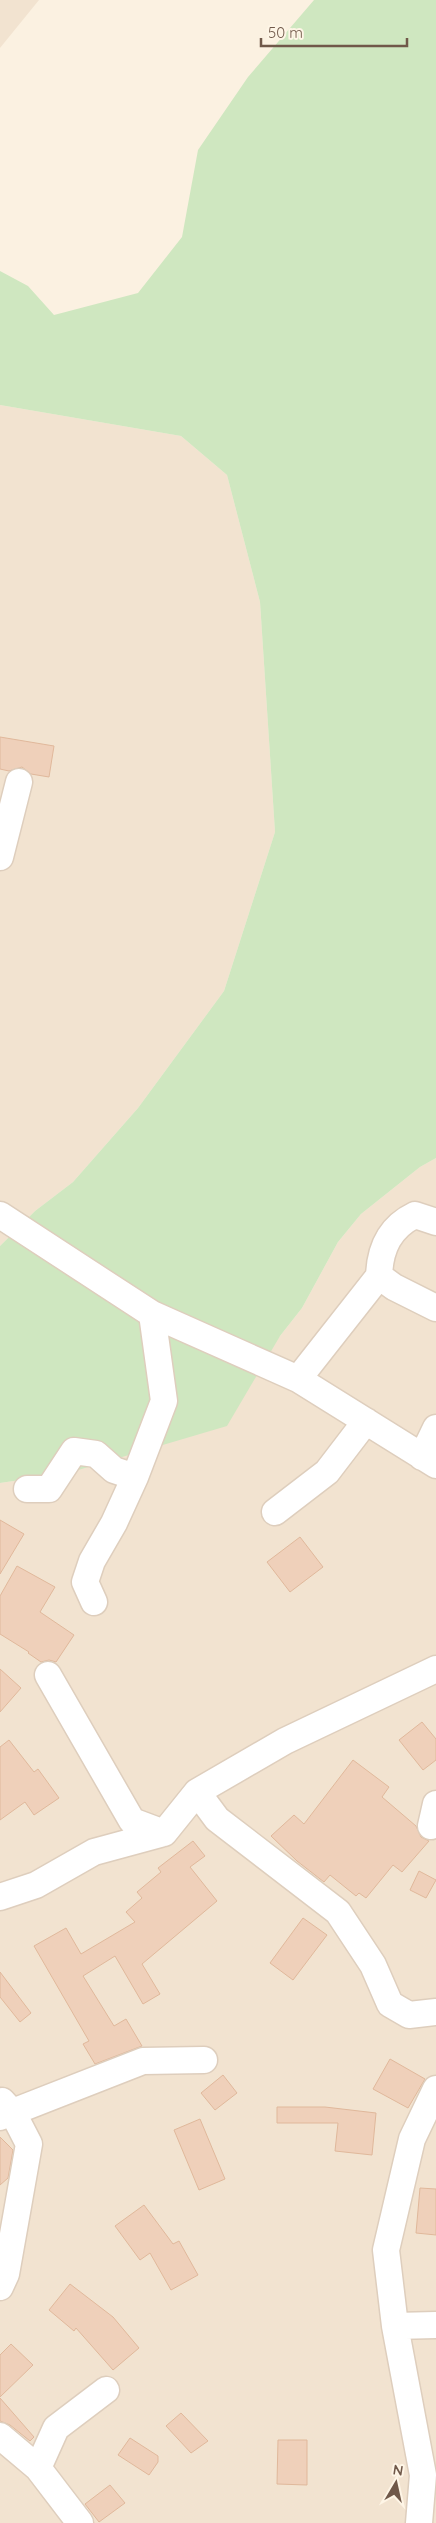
<svg xmlns="http://www.w3.org/2000/svg" width="436" height="2523" viewBox="0 0 436 2523" font-family="Quicksand,sans-serif">
  <style>
    .residential { fill: #f2e3d0 }
    .green { fill: #cfe7c0 }
    .building { fill: #efd0ba; stroke: #e0b89b }
    .lines { fill: none; stroke-linecap: round; stroke-linejoin: round }
    .minor-casing { stroke: #decebd; stroke-width: 29 }
    .minor { stroke: #fff; stroke-width: 26 }
  </style>
  <rect width="100%" height="100%" fill="#fbf1e1"/>
  <path class="residential" d="M 0,0 L 39,0 L 0,48 Z
    M 0,405 L 181,436 L 227,475 L 260,602 L 275,832 L 224,991 L 138,1108 L 73,1182 L 35,1211 L 0,1246 Z
    M 436,1158 L 436,2523 L 0,2523 L 0,1483 L 68,1473 L 280,1336 L 302,1308 L 338,1242 L 361,1214 L 420,1167 Z"/>
  <path class="green" d="M 314,0 L 436,0 L 436,1158 L 420,1167 L 361,1214 L 338,1242 L 302,1308 L 280,1336 L 227,1426 L 68,1473 L 0,1483 L 0,1246 L 35,1211 L 73,1182 L 138,1108 L 224,991 L 275,832 L 260,602 L 227,475 L 181,436 L 0,405 L 0,271 L 28,286 L 54,315 L 138,293 L 182,237 L 198,150 L 248,77 Z"/>
  <path class="building" d="M 0,737 L 54,746 L 49,777 L 31,774 L 22,767 L 9,771 L 0,769 Z
    M 0,1520 L 24,1534 L 0,1574 Z
    M 300,1537 L 323,1567 L 290,1592 L 267,1562 Z
    M 17,1566 L 55,1587 L 40,1612 L 74,1635 L 56,1662 L 49,1660 L 41,1662 L 28,1653 L 29,1652 L 0,1634 L 0,1596 Z
    M 0,1669 L 21,1688 L 0,1712 Z
    M 422,1722 L 436,1739 L 436,1760 L 423,1770 L 399,1740 Z
    M 9,1740 L 34,1772 L 38,1769 L 59,1798 L 34,1815 L 25,1802 L 0,1820 L 0,1747 Z
    M 353,1760 L 389,1787 L 382,1797 L 416,1826 L 421,1837 L 429,1841 L 402,1872 L 393,1865 L 366,1898 L 359,1893 L 356,1896 L 330,1875 L 324,1882 L 297,1861 L 271,1836 L 294,1815 L 304,1824 Z
    M 193,1841 L 205,1856 L 190,1867 L 217,1901 L 142,1964 L 160,1994 L 143,2004 L 115,1956 L 83,1976 L 114,2026 L 126,2019 L 142,2046 L 95,2064 L 83,2044 L 89,2041 L 34,1946 L 66,1928 L 81,1954 L 135,1922 L 126,1912 L 142,1898 L 137,1892 L 161,1872 L 158,1868 Z
    M 419,1871 L 436,1880 L 426,1898 L 410,1890 Z
    M 303,1918 L 327,1935 L 293,1980 L 270,1963 Z
    M 0,1972 L 31,2013 L 20,2022 L 0,1997 Z
    M 390,2059 L 425,2079 L 408,2108 L 373,2089 Z
    M 223,2075 L 237,2093 L 215,2110 L 201,2093 Z
    M 277,2107 L 325,2107 L 376,2113 L 372,2155 L 335,2151 L 338,2123 L 277,2123 Z
    M 200,2119 L 225,2179 L 199,2190 L 174,2130 Z
    M 0,2137 L 13,2150 L 8,2178 L 0,2185 Z
    M 420,2188 L 436,2189 L 436,2235 L 416,2233 Z
    M 144,2205 L 173,2244 L 179,2241 L 198,2275 L 171,2290 L 150,2253 L 140,2260 L 115,2226 Z
    M 70,2284 L 113,2317 L 139,2348 L 113,2370 L 76,2328 L 74,2331 L 49,2310 Z
    M 11,2344 L 33,2365 L 0,2397 L 0,2355 Z
    M 0,2398 L 34,2437 L 30,2441 L 10,2425 L 0,2421 Z
    M 181,2413 L 208,2441 L 191,2453 L 166,2426 Z
    M 130,2438 L 158,2456 L 158,2462 L 149,2475 L 118,2455 Z
    M 278,2440 L 307,2440 L 307,2485 L 277,2484 Z
    M 110,2485 L 125,2503 L 99,2522 L 85,2504 Z"/>
  <g class="lines">
    <g class="minor-casing">
      <path id="minor" d="M 0,857 L 19,782
        M 0,1215 L 152,1314 L 298,1379 L 436,1465
        M 436,1222 L 415,1215 C 390,1227 380,1248 379,1276 L 394,1287 L 436,1308
        M 298,1379 L 379,1276
        M 422,1457 L 436,1428
        M 27,1489 L 49,1489 L 74,1451 L 96,1454 L 114,1470 L 135,1477
        M 275,1512 L 327,1472 L 366,1421
        M 94,1602 L 85,1582 L 92,1561 L 114,1523 L 135,1477 L 164,1401 L 152,1314
        M 48,1675 L 132,1821 L 164,1833
        M 197,1792 L 217,1819 L 338,1912 L 373,1965 L 390,2004 L 409,2015 L 436,2012
        M 431,1826 L 436,1804
        M 0,1897 L 36,1885 L 94,1852 L 164,1833 L 197,1792 L 285,1741 L 436,1669
        M 0,2117 L 143,2061 L 204,2060
        M 0,2287 L 6,2274 L 29,2144 L 13,2113 L 2,2101
        M 395,2326 L 436,2325
        M 0,2436 L 38,2468 L 80,2523
        M 38,2468 L 56,2428 L 106,2390
        M 419,2523 L 423,2475 L 395,2326 L 386,2250 L 412,2139 L 436,2089"/>
    </g>
    <use href="#minor" class="minor"/>
  </g>
  <g transform="translate(396 2483) rotate(9)" stroke="#fef5e6" stroke-width="4" paint-order="stroke">
  <path d="M0-4L9 19L0 12L-9 19Z" fill="#705849"/>
  <text y="-8" font-size="14" font-weight="bold" text-anchor="middle" fill="#705849">N</text>
  </g>
  <path d="M261 38v8h146v-8" fill="none" stroke="#705849" stroke-width="2.5"/>
  <text x="268" y="38" font-size="15" fill="#705849" stroke="#fef5e6" stroke-width="4" paint-order="stroke">50 m</text>
</svg>
